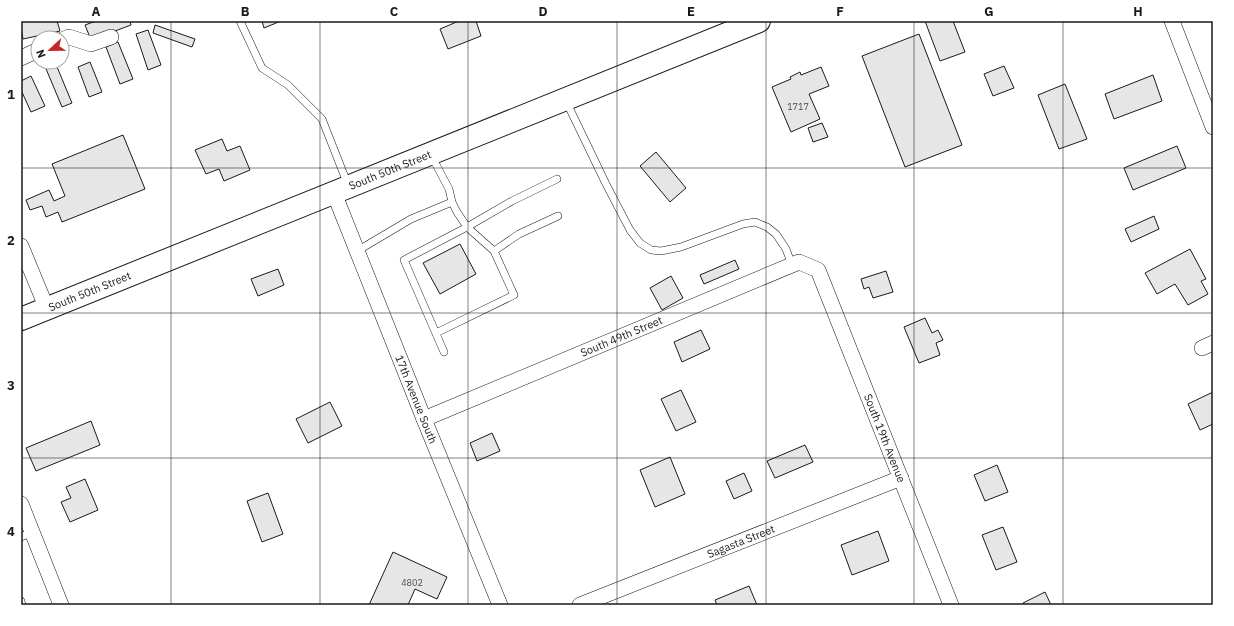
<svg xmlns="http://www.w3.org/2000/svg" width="1234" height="626" viewBox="0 0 1234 626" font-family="'IBM Plex Sans',sans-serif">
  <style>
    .building { fill: #e6e6e6; stroke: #1a1a1a }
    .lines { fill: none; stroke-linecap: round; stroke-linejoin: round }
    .lane-casing { stroke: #1a1a1a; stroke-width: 8 }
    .street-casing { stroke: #1a1a1a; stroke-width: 16 }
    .primary-casing { stroke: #1a1a1a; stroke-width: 24 }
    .lane { stroke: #fff; stroke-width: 7 }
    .street { stroke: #fff; stroke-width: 15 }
    .primary { stroke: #fff; stroke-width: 22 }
    .grid { fill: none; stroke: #1a1a1a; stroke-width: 1; stroke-opacity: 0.55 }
    .labels { text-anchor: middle; stroke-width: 3; stroke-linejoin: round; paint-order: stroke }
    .number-label { font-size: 9px; fill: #4d4d4d }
    .street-label { font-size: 11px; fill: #1a1a1a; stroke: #fff }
    .neatline { fill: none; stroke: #1a1a1a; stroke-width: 1.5 }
    .grid-label { font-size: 13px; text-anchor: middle; font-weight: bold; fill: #1a1a1a }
  </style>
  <rect width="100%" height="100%" fill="#fff"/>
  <path class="building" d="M 21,21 L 57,21 L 60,31 L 23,39 L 21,28 Z
    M 96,21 L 130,21 L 131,25 L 91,40 L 85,25 Z
    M 262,21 L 281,21 L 264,28 Z
    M 459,21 L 476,21 L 481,36 L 448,49 L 440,29 Z
    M 925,21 L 953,21 L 965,52 L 940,61 Z
    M 155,25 L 195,39 L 192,47 L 153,33 Z
    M 148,30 L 161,65 L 148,70 L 136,34 Z
    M 919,34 L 962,145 L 905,167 L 862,56 Z
    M 118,42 L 133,79 L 120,84 L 106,47 Z
    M 50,62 L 55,62 L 72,103 L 62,107 L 44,64 Z
    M 90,62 L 102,92 L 89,97 L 78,67 Z
    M 1004,66 L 1014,88 L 993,96 L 984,74 Z
    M 821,67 L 829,86 L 809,94 L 820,119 L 791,132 L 772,87 L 791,79 L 790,77 L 800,72 L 801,75 Z
    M 1153,75 L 1162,101 L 1114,119 L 1105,94 Z
    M 31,76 L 45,106 L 31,112 L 21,90 L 21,81 Z
    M 1065,84 L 1087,139 L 1059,149 L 1038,95 Z
    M 822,123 L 828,137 L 813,142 L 808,128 Z
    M 123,135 L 145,189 L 62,222 L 58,212 L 46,217 L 42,206 L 30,210 L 26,200 L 49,190 L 54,201 L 65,196 L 52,164 Z
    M 222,139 L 227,151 L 240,146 L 250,170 L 224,181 L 219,169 L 206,174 L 195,150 Z
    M 1177,146 L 1186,168 L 1133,190 L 1124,168 Z
    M 656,152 L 686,188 L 670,202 L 640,166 Z
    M 1154,216 L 1159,229 L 1131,242 L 1125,229 Z
    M 460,244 L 476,274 L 440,294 L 423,263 Z
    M 1190,249 L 1206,279 L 1201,281 L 1208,294 L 1188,305 L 1175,284 L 1157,294 L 1145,273 Z
    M 735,260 L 739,269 L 704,284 L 700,275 Z
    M 278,269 L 284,285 L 258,296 L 251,279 Z
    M 886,271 L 893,292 L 873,298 L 869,287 L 864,289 L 861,279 Z
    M 671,276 L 683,298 L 662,310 L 650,288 Z
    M 925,318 L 932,333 L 938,330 L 943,340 L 936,343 L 940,355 L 919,363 L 904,327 Z
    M 701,330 L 710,349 L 682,362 L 674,342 Z
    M 681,390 L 696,422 L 676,431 L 661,399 Z
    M 1213,392 L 1213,424 L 1200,430 L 1188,404 Z
    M 330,402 L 342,426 L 308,443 L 296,419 Z
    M 91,421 L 100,445 L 36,471 L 26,448 Z
    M 492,433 L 500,451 L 477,461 L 470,443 Z
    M 805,445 L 813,462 L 775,478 L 767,461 Z
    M 670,457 L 685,494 L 655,507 L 640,470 Z
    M 997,465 L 1008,492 L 985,501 L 974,475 Z
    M 744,473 L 752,491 L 734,499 L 726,481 Z
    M 85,479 L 98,510 L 70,522 L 61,502 L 71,498 L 66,487 Z
    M 268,493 L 283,534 L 262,542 L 247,501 Z
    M 1003,527 L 1017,562 L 996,570 L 982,535 Z
    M 878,531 L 889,561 L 852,575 L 841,545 Z
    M 393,552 L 447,577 L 437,599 L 415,589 L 408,605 L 369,605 Z
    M 749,586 L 757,605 L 717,605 L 715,600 Z
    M 1045,592 L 1051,605 L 1024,605 L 1023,603 Z"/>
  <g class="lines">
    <g class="lane-casing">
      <path id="lane" d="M 240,21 L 262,68 L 288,85 L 322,119 L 348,185
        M 566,101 L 606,184 L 630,230 L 640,243 L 651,250 L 661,251 L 681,247 L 743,224 L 755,222 L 767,227 L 776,234 L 786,249 L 792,265
        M 357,251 L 411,219 L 452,202 L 449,189 L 431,155
        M 494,251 L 519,234 L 558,216
        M 436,333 L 514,295 L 494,251 L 467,227 L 457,212 L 452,202
        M 444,352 L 404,260 L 467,227 L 512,201 L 557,179
        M 21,537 L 32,532
        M 21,601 L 22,605"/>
    </g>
    <g class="street-casing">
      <g id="street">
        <path d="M 1172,21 L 1213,127"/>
        <path d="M 62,40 L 69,37 L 91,44 L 111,37"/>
        <path d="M 21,58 L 38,50"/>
        <path id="s1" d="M 334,193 L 424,419 L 500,605"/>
        <path d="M 21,246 L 47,309"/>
        <path d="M 1202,348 L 1213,343"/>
        <path id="s2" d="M 424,419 L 799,262 L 818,270 L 951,605"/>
        <path d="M 21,504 L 61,605"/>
        <path id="s3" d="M 580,605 L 901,478"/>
      </g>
    </g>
    <g class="primary-casing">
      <g id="primary">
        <path id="s4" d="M 21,319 L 759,21"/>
      </g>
    </g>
    <use href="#lane" class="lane"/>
    <use href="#street" class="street"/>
    <use href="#primary" class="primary"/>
  </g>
  <path class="grid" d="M 171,21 L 171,605M 320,21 L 320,605M 468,21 L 468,605M 617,21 L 617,605M 766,21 L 766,605M 914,21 L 914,605M 1063,21 L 1063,605M 21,168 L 1213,168M 21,313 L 1213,313M 21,458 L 1213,458"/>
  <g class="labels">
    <g class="number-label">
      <text x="798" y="110">1717</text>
      <text x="412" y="586">4802</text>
    </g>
    <g class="street-label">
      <text dy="4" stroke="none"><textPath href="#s4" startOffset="398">South 50th Street</textPath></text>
      <text dy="4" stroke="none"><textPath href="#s4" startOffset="74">South 50th Street</textPath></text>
      <text dy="4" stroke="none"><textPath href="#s2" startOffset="214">South 49th Street</textPath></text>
      <text dy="4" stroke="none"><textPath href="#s1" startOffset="222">17th Avenue South</textPath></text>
      <text dy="4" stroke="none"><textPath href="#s2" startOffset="608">South 19th Avenue</textPath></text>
      <text dy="4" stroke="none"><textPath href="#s3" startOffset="173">Sagasta Street</textPath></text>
    </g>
  </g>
  <rect width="1234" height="626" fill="none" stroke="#ffffff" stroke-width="44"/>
  <g transform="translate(50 50) rotate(248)"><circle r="19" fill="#ffffff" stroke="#a3a3a3"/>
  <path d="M0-3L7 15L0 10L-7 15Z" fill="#c62828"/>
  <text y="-6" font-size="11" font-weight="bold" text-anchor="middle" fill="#1a1a1a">N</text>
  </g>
  <rect x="22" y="22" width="1190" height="582" class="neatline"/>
  <g class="grid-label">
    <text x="96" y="16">A</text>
    <text x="245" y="16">B</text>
    <text x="394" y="16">C</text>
    <text x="543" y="16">D</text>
    <text x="691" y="16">E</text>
    <text x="840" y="16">F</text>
    <text x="989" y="16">G</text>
    <text x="1138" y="16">H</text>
    <text x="11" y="99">1</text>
    <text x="11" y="245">2</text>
    <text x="11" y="390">3</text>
    <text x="11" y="536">4</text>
  </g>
</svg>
